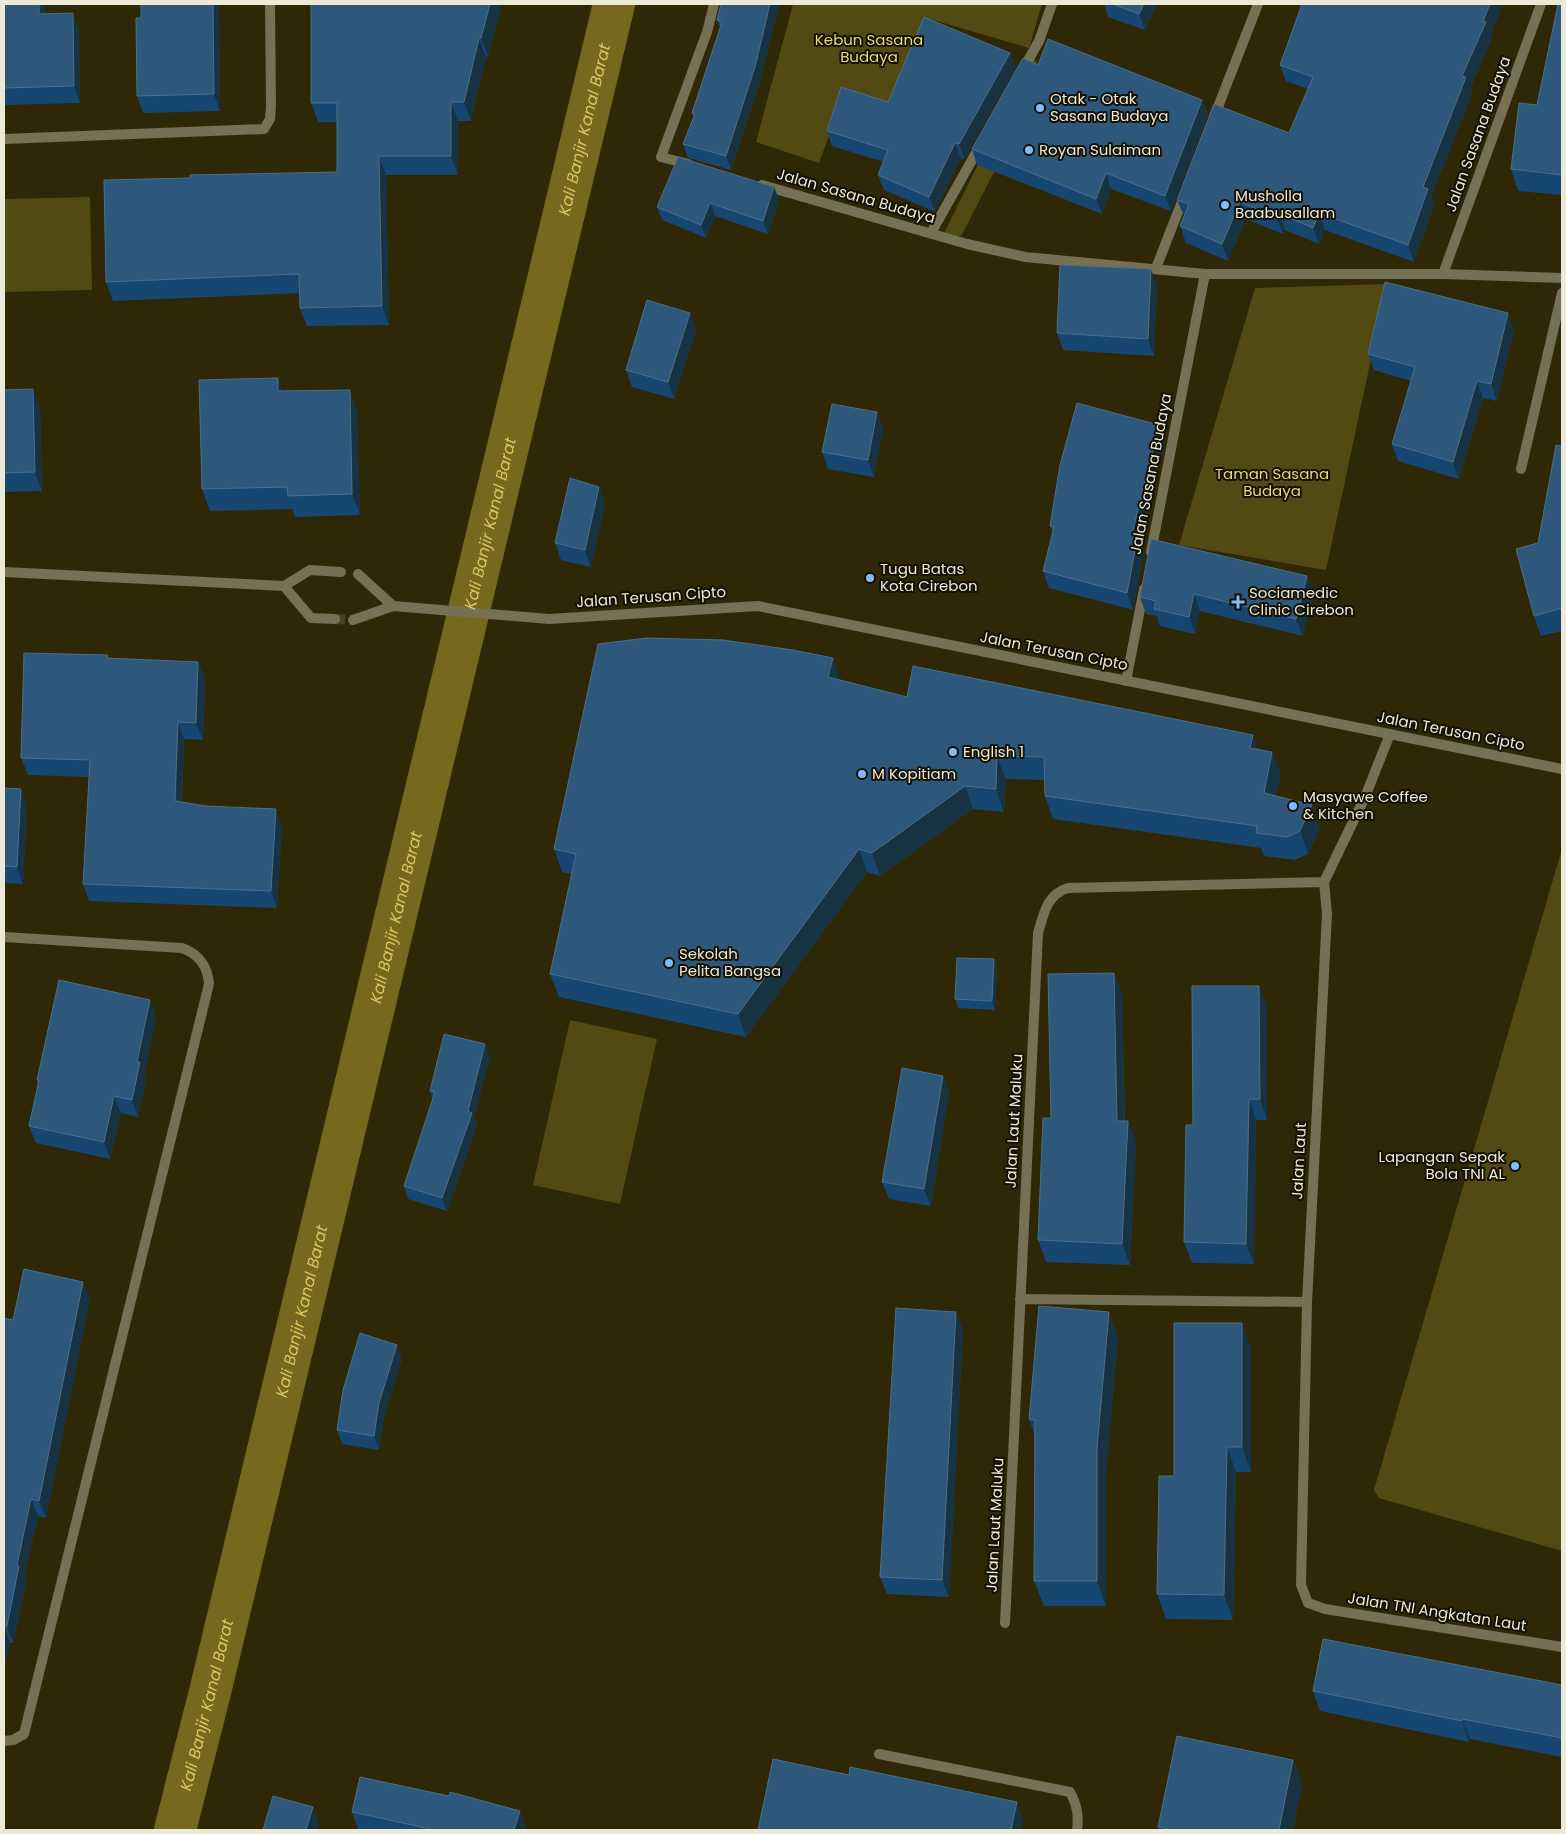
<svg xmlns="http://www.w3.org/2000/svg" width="1566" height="1834" viewBox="0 0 1566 1834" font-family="Poppins,sans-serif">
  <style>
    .green { fill: #534912 }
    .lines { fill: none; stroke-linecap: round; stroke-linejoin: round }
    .canal { stroke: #76681d; stroke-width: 42 }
    .minor-tunnel { stroke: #4a4525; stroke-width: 10; stroke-dasharray: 10 5; stroke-linecap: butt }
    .minor { stroke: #767054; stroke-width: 10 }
    .wall { fill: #174670 }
    .shaded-wall { fill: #173341 }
    .building { fill: #2e587b; stroke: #4c6e89 }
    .poi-dot { fill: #83bcfb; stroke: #131004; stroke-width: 2 }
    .labels { text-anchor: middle; stroke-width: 4; stroke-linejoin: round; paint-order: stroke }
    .park-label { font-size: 15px; fill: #edd974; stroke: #131004 }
    .poi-label { font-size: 15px; fill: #ece9d6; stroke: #131004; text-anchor: start }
    .street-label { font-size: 15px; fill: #ece9d6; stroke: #131004 }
    .water-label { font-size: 16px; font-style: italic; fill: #dcc863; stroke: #131004 }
  </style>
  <rect width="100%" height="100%" fill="#2e2806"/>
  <path class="green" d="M 793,4 L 1042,4 L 1029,48 L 923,17 L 901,112 L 846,88 L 819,163 L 756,142 Z
    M 1033,53 L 1042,77 L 962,235 L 945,240 L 945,231 Z
    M 90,197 L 92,290 L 4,292 L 4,199 Z
    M 1387,284 L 1326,570 L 1179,545 L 1255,288 Z
    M 1562,849 L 1562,1551 L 1379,1498 L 1374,1490 Z
    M 570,1020 L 657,1039 L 620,1204 L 533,1185 Z"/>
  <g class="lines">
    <path class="canal" id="s1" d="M 175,1830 L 211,1688 L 614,4"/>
    <path class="minor-tunnel" d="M 335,619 L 353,620"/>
    <path class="minor" d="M 1022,71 L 1039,41 L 1052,4
      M 1214,117 L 1258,4
      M 4,139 L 264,129 L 270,119 L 271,106 L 270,4
      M 688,164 L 661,157 L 707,32 L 714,4
      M 762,185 L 967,244 L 1025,257 L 1205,274 L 1443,274 L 1562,278
      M 931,233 L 981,144
      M 1156,268 L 1185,194
      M 1443,274 L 1541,4
      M 1521,469 L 1562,293
      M 1151,552 L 1205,274
      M 4,572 L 284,586 L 310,570 L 341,572
      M 358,574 L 393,606
      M 284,586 L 311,618 L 335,619
      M 353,620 L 393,606 L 549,619 L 758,606 L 1562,769
      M 1126,681 L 1144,589
      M 1390,734 L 1365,797 L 1324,882 L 1327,914 L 1307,1302 L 1301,1585 L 1308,1603 L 1325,1609 L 1562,1647
      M 4,937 L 182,948 C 199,954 208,967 209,984 L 24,1734 L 13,1740 L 4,1741
      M 1020,1299 L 1307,1302
      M 1005,1623 L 1038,933 C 1044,914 1046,895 1068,888 L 1324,882
      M 879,1754 L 1070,1792 C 1077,1805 1079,1815 1077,1830"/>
  </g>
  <path class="wall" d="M 4,4 L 44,4 L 45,13 L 79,30 L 80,103 L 4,105 Z
    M 141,4 L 219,4 L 220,111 L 143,113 L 137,96 L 141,18 Z
    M 311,4 L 502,4 L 488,56 L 486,57 L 471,121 L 458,121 L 458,175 L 386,175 L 389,325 L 307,326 L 300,308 L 300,293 L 113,301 L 106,282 L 190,178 L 337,172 L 337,122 L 318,122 L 311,103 Z
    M 721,4 L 779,4 L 760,81 L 731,170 L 688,158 L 683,144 L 693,118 L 692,113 L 720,28 L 717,20 Z
    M 1104,4 L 1157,4 L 1145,30 L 1108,17 Z
    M 1302,4 L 1503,4 L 1490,35 L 1492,38 L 1470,89 L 1472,94 L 1431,197 L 1434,205 L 1414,262 L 1325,230 L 1319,244 L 1285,230 L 1283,234 L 1246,219 L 1228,261 L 1186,243 L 1180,226 L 1184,216 L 1177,200 L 1289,133 L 1308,89 L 1286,81 L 1280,65 Z
    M 1562,4 L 1562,195 L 1518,191 L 1511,169 L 1537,105 Z
    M 1010,53 L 1016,68 L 964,159 L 961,158 L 935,212 L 884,190 L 878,175 L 884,162 L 832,146 L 827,131 L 888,102 Z
    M 1038,65 L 1202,100 L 1208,115 L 1171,211 L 1111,189 L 1102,214 L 977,165 L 972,149 Z
    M 774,187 L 779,200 L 768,234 L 715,216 L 706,238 L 662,220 L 657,207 Z
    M 1157,286 L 1154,356 L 1063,350 L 1057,333 Z
    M 690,313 L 696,330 L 674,399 L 632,387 L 626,370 Z
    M 1514,330 L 1497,401 L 1483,398 L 1459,479 L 1398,461 L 1392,444 L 1411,381 L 1374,370 L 1368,354 Z
    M 4,390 L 40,408 L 42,491 L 4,492 Z
    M 282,391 L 357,411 L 360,515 L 295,517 L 292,509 L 210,511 L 202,489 Z
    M 877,412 L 883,429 L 874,477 L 828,469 L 822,452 Z
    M 1165,442 L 1140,542 L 1144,552 L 1133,610 L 1049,588 L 1043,571 L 1053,533 L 1050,526 Z
    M 1562,446 L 1562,631 L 1541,636 L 1534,616 L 1538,543 Z
    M 599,487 L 605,504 L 591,567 L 561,560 L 555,543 Z
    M 1151,539 L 1313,593 L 1303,636 L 1200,611 L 1195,634 L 1160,626 L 1157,616 L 1146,614 L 1140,597 Z
    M 109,659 L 198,662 L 205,679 L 203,740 L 184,739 L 182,802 L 282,826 L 277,908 L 89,901 L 83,884 L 89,777 L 28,775 L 21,758 Z
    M 841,680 L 907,697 L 1258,750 L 1281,775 L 1276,796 L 1320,828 L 1308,854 L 1295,860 L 1264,856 L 1261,848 L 1053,819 L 1045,796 L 1044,780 L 1006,779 L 1004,812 L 973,809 L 880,876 L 867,872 L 746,1037 L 559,997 L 550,974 L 572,874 L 562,872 L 554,849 Z
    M 4,788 L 27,806 L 23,884 L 4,883 Z
    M 994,959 L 997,968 L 995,1010 L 958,1008 L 955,999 Z
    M 1114,973 L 1122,995 L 1125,1121 L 1128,1121 L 1136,1143 L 1130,1265 L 1046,1262 L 1038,1240 L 1051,1118 Z
    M 150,1000 L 156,1017 L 144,1074 L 146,1079 L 138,1117 L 121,1113 L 110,1159 L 36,1143 L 29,1126 L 38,1084 L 37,1080 Z
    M 1267,1007 L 1267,1120 L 1256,1120 L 1254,1264 L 1192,1263 L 1184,1242 L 1193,1125 Z
    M 485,1044 L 490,1057 L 474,1117 L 477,1126 L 447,1211 L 408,1199 L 404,1186 L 433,1099 L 430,1091 Z
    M 943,1076 L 949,1093 L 931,1206 L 889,1199 L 882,1182 Z
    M 90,1299 L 46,1518 L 38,1516 L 24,1578 L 26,1583 L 13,1643 L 10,1643 L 4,1669 L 4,1318 L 13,1320 Z
    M 1109,1312 L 1118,1337 L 1106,1474 L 1106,1606 L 1044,1606 L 1034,1581 L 1035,1436 L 1029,1419 Z
    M 963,1329 L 949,1597 L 887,1594 L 880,1577 Z
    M 1251,1347 L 1251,1472 L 1236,1472 L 1233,1620 L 1166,1619 L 1157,1594 L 1174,1476 Z
    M 402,1359 L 384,1417 L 379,1450 L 342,1444 L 337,1430 Z
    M 1562,1685 L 1562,1757 L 1470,1739 L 1469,1742 L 1320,1711 L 1313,1691 Z
    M 1293,1760 L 1302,1785 L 1293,1830 L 1159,1830 L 1158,1827 Z
    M 520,1811 L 526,1828 L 525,1830 L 364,1830 L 358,1829 L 352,1812 Z"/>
  <path class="shaded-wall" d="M 39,4 L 44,4 L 45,31 L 39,14 Z
    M 213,4 L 219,4 L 220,111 L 214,94 Z
    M 490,4 L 502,4 L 488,56 L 481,38 Z
    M 770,4 L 779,4 L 760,81 L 731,170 L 726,156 Z
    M 1144,4 L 1157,4 L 1145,30 L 1139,14 Z
    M 1490,4 L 1503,4 L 1490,35 L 1492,38 L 1470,89 L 1472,94 L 1431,197 L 1434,205 L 1414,262 L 1408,245 L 1423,187 L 1462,76 Z
    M 73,13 L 79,30 L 80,103 L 74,86 Z
    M 479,38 L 486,57 L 471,121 L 464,102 Z
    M 1010,53 L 1016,68 L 964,159 L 959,144 Z
    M 1202,100 L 1208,115 L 1171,211 L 1165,196 Z
    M 451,102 L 458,121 L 458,175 L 451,156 Z
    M 955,143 L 961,158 L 935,212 L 929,197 Z
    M 379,156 L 386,175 L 389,325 L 382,306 Z
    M 1106,173 L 1111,189 L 1102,214 L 1096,199 Z
    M 774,187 L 779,200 L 768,234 L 763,221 Z
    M 1240,202 L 1246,219 L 1228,261 L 1222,244 Z
    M 710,203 L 715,216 L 706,238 L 701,225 Z
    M 1279,213 L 1285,230 L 1283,234 L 1277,218 Z
    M 1319,213 L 1325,230 L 1319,244 L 1313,228 Z
    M 1151,269 L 1157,286 L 1154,356 L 1148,339 Z
    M 690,313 L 696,330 L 674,399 L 668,382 Z
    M 1508,313 L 1514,330 L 1497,401 L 1491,384 Z
    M 278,378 L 285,399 L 278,391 Z
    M 1477,381 L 1483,398 L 1459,479 L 1453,462 Z
    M 33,389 L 40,408 L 42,491 L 35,472 Z
    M 350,390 L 357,411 L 360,515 L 352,494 Z
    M 877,412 L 883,429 L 874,477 L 868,460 Z
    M 1159,425 L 1165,442 L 1140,542 L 1144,552 L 1133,610 L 1127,593 L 1132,534 Z
    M 599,487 L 605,504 L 591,567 L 585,550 Z
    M 1307,576 L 1313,593 L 1303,636 L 1296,619 Z
    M 1194,594 L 1200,611 L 1195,634 L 1189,617 Z
    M 833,658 L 841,681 L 828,677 Z
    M 198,662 L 205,679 L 203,740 L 196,723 Z
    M 178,722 L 184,739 L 181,818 L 175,801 Z
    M 1253,735 L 1261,758 L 1250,748 Z
    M 1272,752 L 1281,775 L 1272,816 L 1264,793 Z
    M 997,756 L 1006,779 L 1004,812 L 996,789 Z
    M 965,786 L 973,809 L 880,876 L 872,853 Z
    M 21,789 L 27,806 L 23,884 L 17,867 Z
    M 1312,805 L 1320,828 L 1308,854 L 1300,831 Z
    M 276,809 L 282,826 L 277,908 L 271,891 Z
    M 859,849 L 867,872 L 746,1037 L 738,1014 Z
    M 994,959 L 997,968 L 995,1010 L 992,1001 Z
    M 1114,973 L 1122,995 L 1125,1142 L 1117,1121 Z
    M 1259,986 L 1267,1007 L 1267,1120 L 1260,1099 Z
    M 150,1000 L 156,1017 L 144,1074 L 146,1079 L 138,1117 L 132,1100 L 137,1062 Z
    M 485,1044 L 490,1057 L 474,1117 L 477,1126 L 447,1211 L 442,1198 L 468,1111 Z
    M 943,1076 L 949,1093 L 931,1206 L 924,1189 Z
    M 114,1096 L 121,1113 L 110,1159 L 104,1142 Z
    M 1249,1099 L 1256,1120 L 1254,1264 L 1246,1244 Z
    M 1128,1121 L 1136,1143 L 1130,1265 L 1122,1244 Z
    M 83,1282 L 90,1299 L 46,1518 L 39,1501 Z
    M 956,1312 L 963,1329 L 949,1597 L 942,1580 Z
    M 1109,1312 L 1118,1337 L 1106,1474 L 1106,1606 L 1097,1581 L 1097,1449 Z
    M 1242,1323 L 1251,1347 L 1251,1472 L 1242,1447 Z
    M 397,1345 L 402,1359 L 384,1417 L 379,1450 L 374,1436 L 379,1403 Z
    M 1227,1447 L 1236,1472 L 1233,1620 L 1224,1595 Z
    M 31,1499 L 38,1516 L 24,1578 L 26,1583 L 13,1643 L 7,1626 L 17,1565 Z
    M 4,1626 L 10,1643 L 4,1669 Z
    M 1462,1719 L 1470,1739 L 1469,1742 L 1462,1721 Z
    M 1293,1760 L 1302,1785 L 1293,1830 L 1279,1830 Z
    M 1017,1802 L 1023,1820 L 1021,1830 L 1011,1830 Z
    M 313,1807 L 319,1824 L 317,1830 L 306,1830 Z
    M 520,1811 L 526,1828 L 525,1830 L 514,1830 Z"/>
  <path class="building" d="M 4,4 L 39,4 L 39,14 L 73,13 L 74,86 L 4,88 Z
    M 141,4 L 213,4 L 214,94 L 137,96 L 136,18 L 141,18 Z
    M 311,4 L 490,4 L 481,38 L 479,38 L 464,102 L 451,102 L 451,156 L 379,156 L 382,306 L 300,308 L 299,274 L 106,282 L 104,180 L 190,178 L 190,175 L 337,172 L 337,103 L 311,103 Z
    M 721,4 L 770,4 L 755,67 L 726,156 L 683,144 L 695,114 L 692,113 L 722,22 L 717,20 Z
    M 1113,4 L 1144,4 L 1139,14 Z
    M 1302,4 L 1490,4 L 1483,21 L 1486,22 L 1462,76 L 1466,77 L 1423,187 L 1428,189 L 1408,245 L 1319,213 L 1313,228 L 1279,213 L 1277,218 L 1240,202 L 1222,244 L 1180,226 L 1189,204 L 1177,200 L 1214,104 L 1289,133 L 1313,77 L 1280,65 Z
    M 1558,4 L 1562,4 L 1562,175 L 1511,169 L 1519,103 L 1537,105 Z
    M 924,17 L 1010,53 L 959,144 L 955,143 L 929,197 L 878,175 L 888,150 L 827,131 L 841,87 L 888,102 Z
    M 1048,39 L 1202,100 L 1165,196 L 1106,173 L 1096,199 L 972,149 L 1023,58 L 1038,65 Z
    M 678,157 L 774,187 L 763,221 L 710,203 L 701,225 L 657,207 Z
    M 1060,265 L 1151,269 L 1148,339 L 1057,333 Z
    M 1385,282 L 1508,313 L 1491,384 L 1477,381 L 1453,462 L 1392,444 L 1415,367 L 1368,354 Z
    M 647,300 L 690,313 L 668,382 L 626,370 Z
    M 278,378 L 278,391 L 350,390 L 352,494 L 288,496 L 287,487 L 202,489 L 199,380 Z
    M 33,389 L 35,472 L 4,473 L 4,390 Z
    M 1077,403 L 1159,425 L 1132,534 L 1138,535 L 1127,593 L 1043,571 L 1054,527 L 1050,526 L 1060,465 Z
    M 832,404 L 877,412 L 868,460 L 822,452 Z
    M 1556,445 L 1562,446 L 1562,608 L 1534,616 L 1516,549 L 1538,543 Z
    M 570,478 L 599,487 L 585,550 L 555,543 Z
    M 1151,539 L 1307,576 L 1296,619 L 1194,594 L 1189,617 L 1154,609 L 1156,601 L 1140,597 Z
    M 647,638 L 723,640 L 793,650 L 833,658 L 828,677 L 907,697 L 913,666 L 1253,735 L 1250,748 L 1272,752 L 1264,793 L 1312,805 L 1300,831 L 1287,837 L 1256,833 L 1257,826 L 1045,796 L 1044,757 L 997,756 L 996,789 L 965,786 L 872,853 L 859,849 L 738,1014 L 550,974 L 576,854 L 554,849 L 598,644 Z
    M 24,653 L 108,655 L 107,658 L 198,662 L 196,723 L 178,722 L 175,801 L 206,806 L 276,809 L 271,891 L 83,884 L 90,760 L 21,758 Z
    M 4,788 L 21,789 L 17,867 L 4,866 Z
    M 957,958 L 994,959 L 992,1001 L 955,999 Z
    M 1114,973 L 1117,1121 L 1128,1121 L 1122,1244 L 1038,1240 L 1043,1118 L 1051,1118 L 1048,974 Z
    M 59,980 L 150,1000 L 137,1062 L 140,1062 L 132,1100 L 114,1096 L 104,1142 L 29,1126 L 39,1080 L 37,1080 Z
    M 1192,986 L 1259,986 L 1260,1099 L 1249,1099 L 1246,1244 L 1184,1242 L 1186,1125 L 1193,1125 Z
    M 444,1034 L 485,1044 L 468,1111 L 472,1113 L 442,1198 L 404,1186 L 435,1092 L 430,1091 Z
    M 902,1068 L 943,1076 L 924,1189 L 882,1182 Z
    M 24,1269 L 83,1282 L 39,1501 L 31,1499 L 17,1565 L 19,1566 L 7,1626 L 4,1626 L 4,1318 L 13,1320 Z
    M 1039,1306 L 1109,1312 L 1097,1449 L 1097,1581 L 1034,1581 L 1035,1420 L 1029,1419 Z
    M 896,1308 L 956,1312 L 942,1580 L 880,1577 Z
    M 1174,1323 L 1242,1323 L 1242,1447 L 1227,1447 L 1224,1595 L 1157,1594 L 1159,1476 L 1174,1476 Z
    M 360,1333 L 397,1345 L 379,1403 L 374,1436 L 337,1430 L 343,1390 Z
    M 1323,1639 L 1562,1685 L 1562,1738 L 1462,1719 L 1462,1721 L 1313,1691 Z
    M 1177,1736 L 1293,1760 L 1279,1830 L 1174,1830 L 1158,1827 Z
    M 773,1759 L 849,1775 L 850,1767 L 1017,1802 L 1011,1830 L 758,1830 Z
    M 360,1777 L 449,1796 L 450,1792 L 520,1811 L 514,1830 L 435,1830 L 352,1812 Z
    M 273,1796 L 313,1807 L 306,1830 L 263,1830 Z"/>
  <g class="poi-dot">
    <circle cx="1040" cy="108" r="5"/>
    <circle cx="1029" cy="150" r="5"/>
    <circle cx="1225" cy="205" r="5"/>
    <circle cx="870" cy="578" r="5"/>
    <path d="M1235.5 594.5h5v5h5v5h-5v5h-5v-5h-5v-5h5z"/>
    <circle cx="953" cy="752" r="5"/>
    <circle cx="862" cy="774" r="5"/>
    <circle cx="1293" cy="806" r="5"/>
    <circle cx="669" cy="963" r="5"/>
    <circle cx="1515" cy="1166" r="5"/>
  </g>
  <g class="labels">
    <g class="park-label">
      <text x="869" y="45">Kebun Sasana<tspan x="869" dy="17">Budaya</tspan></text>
      <text x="1272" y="479">Taman Sasana<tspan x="1272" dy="17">Budaya</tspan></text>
    </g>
    <g class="poi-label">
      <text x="1050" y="104">Otak - Otak<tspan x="1050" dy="17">Sasana Budaya</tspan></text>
      <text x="1039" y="155">Royan Sulaiman</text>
      <text x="1235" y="201">Musholla<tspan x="1235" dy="17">Baabusallam</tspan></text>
      <text x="880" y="574">Tugu Batas<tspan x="880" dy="17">Kota Cirebon</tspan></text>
      <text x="1249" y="598">Sociamedic<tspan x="1249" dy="17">Clinic Cirebon</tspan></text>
      <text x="963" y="757">English 1</text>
      <text x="872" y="779">M Kopitiam</text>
      <text x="1303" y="802">Masyawe Coffee<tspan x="1303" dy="17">&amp; Kitchen</tspan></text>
      <text x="679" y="959">Sekolah<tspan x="679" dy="17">Pelita Bangsa</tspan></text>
      <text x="1505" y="1162" text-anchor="end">Lapangan Sepak<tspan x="1505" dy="17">Bola TNI AL</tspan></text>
    </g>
    <g class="street-label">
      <text transform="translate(1478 134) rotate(-70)" y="5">Jalan Sasana Budaya</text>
      <text transform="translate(856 196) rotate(16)" y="5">Jalan Sasana Budaya</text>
      <text transform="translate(1151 474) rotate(-79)" y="5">Jalan Sasana Budaya</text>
      <text transform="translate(651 597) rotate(-4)" y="5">Jalan Terusan Cipto</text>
      <text transform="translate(1054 651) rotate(11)" y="5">Jalan Terusan Cipto</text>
      <text transform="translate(1451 731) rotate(11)" y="5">Jalan Terusan Cipto</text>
      <text transform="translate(1014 1121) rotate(-87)" y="5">Jalan Laut Maluku</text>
      <text transform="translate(1299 1161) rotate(-87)" y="5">Jalan Laut</text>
      <text transform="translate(995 1525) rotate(-87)" y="5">Jalan Laut Maluku</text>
      <text transform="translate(1437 1612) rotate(9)" y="5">Jalan TNI Angkatan Laut</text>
    </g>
    <g class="water-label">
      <text dy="6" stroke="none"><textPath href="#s1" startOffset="1749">Kali Banjir Kanal Barat</textPath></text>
      <text dy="6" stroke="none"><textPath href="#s1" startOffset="1344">Kali Banjir Kanal Barat</textPath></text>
      <text dy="6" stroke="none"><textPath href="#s1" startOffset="939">Kali Banjir Kanal Barat</textPath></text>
      <text dy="6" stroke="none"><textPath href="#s1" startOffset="534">Kali Banjir Kanal Barat</textPath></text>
      <text dy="6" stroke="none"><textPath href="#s1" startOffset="129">Kali Banjir Kanal Barat</textPath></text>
    </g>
  </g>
  <rect width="1566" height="1834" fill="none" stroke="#ece9d6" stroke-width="10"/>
</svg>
